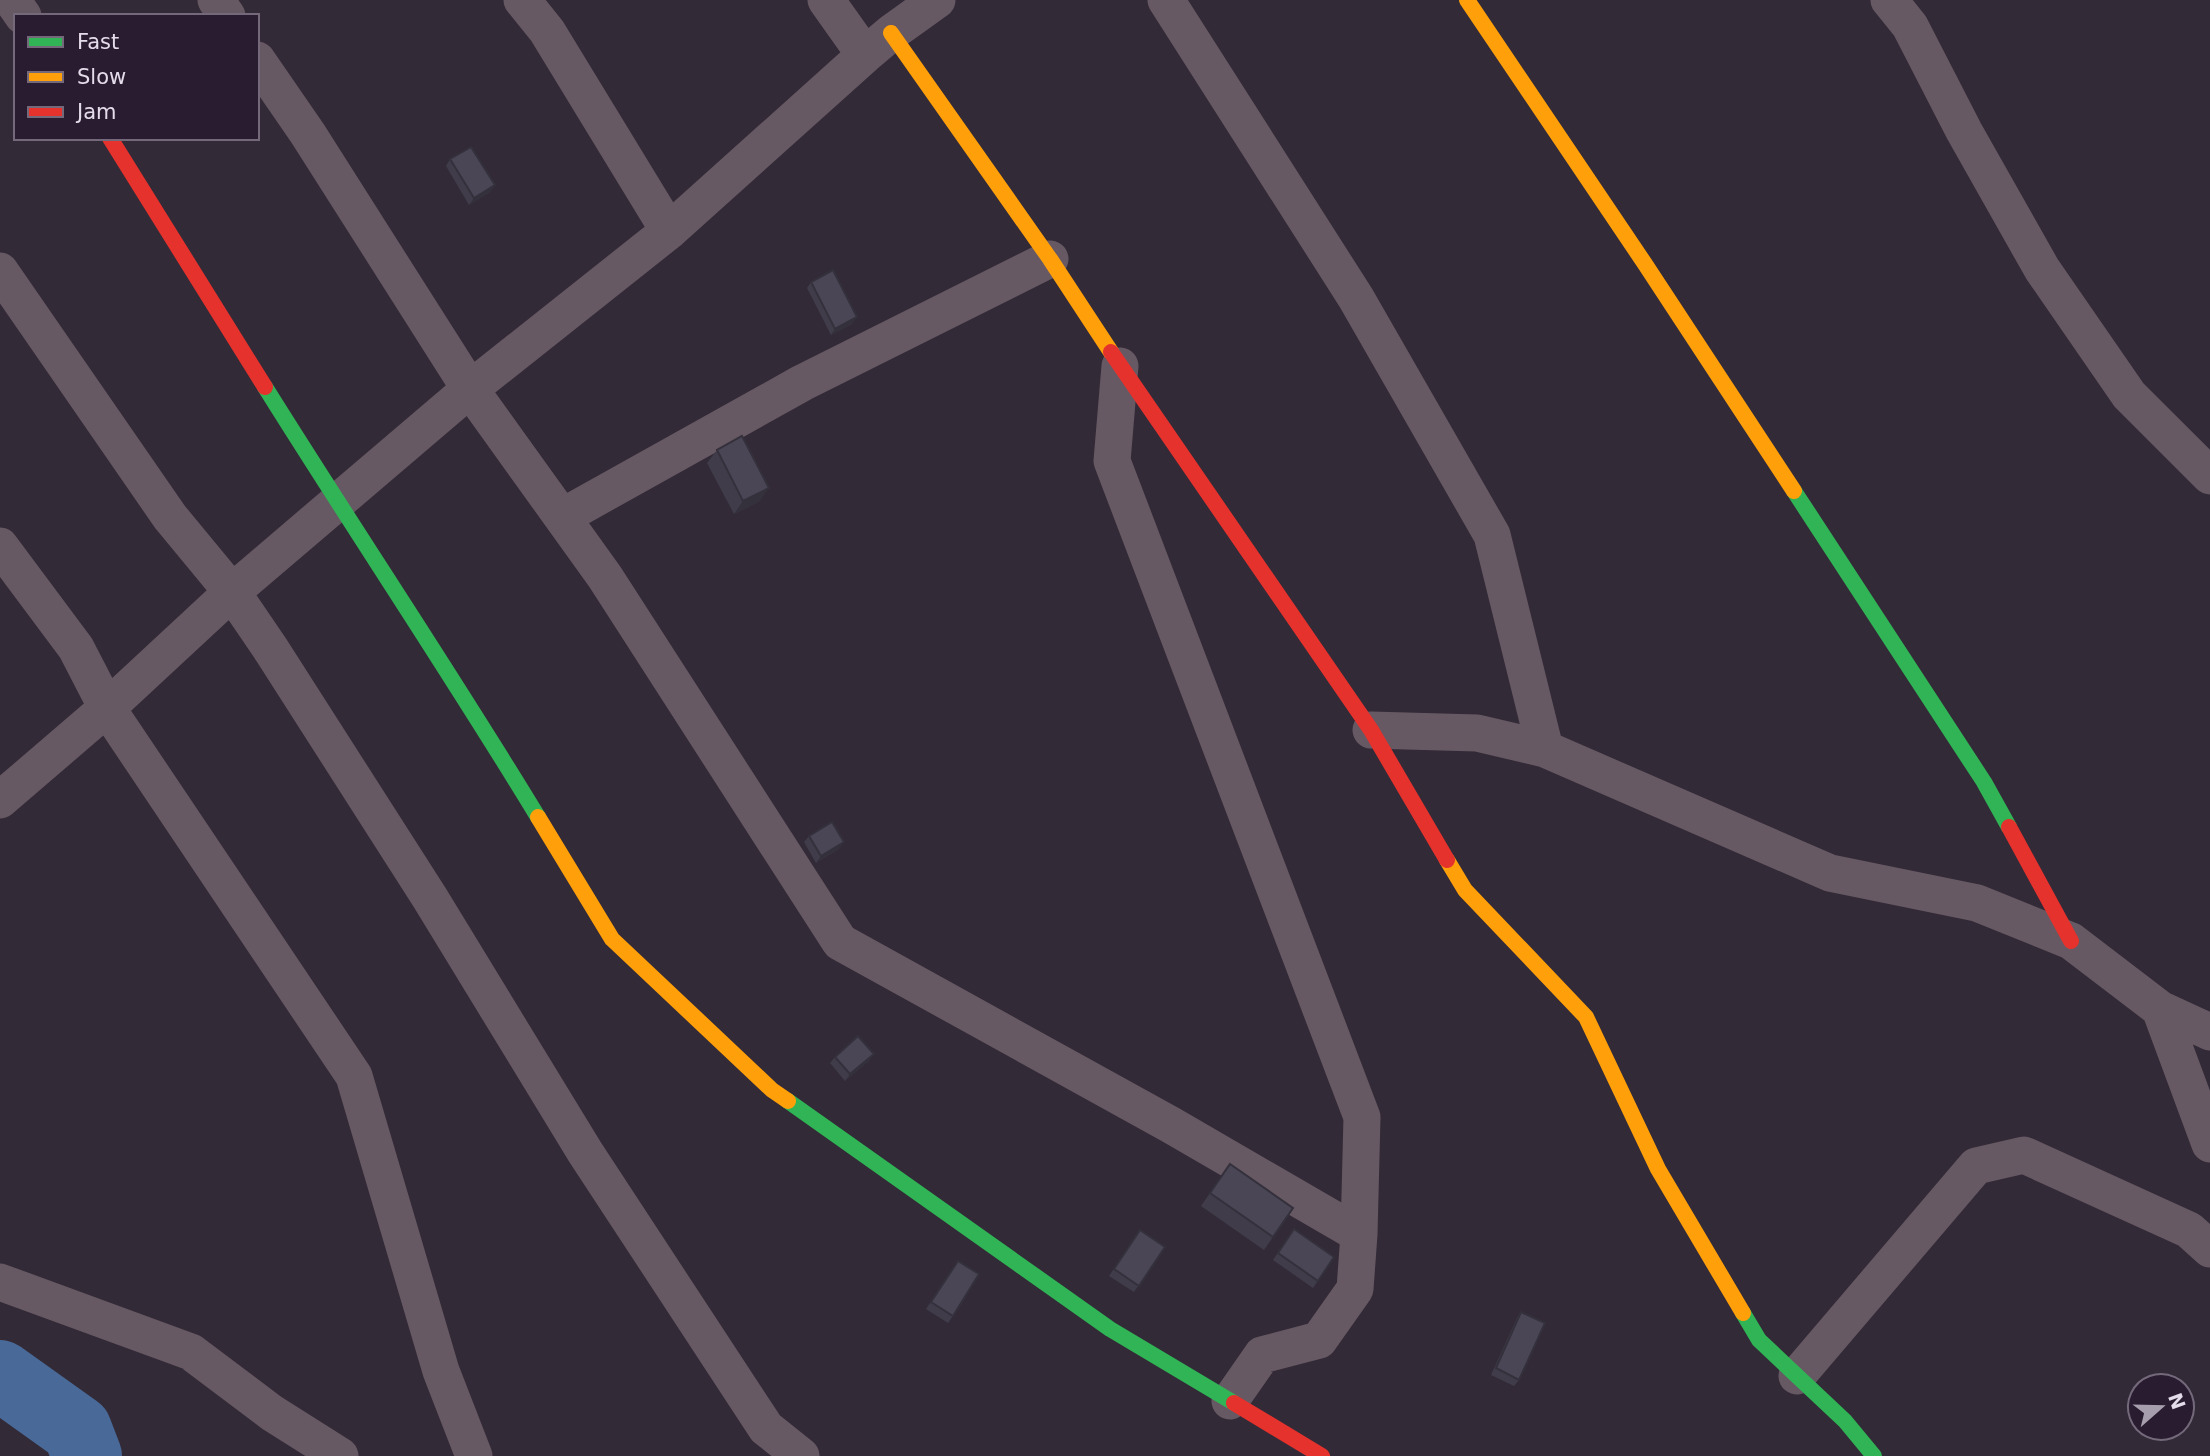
<svg xmlns="http://www.w3.org/2000/svg" width="2210" height="1456" viewBox="0 0 2210 1456" font-family="'DejaVu Sans',sans-serif">
  <style>
    .lines { fill: none; stroke-linecap: round; stroke-linejoin: round }
    .river { stroke: #496a98; stroke-width: 70 }
    .street { stroke: #675963; stroke-width: 37 }
    .fast { stroke: #30b455; stroke-width: 16 }
    .slow { stroke: #ff9f0a; stroke-width: 16 }
    .jam { stroke: #e5322d; stroke-width: 16 }
    .wall { fill: #403c4a }
    .shaded-wall { fill: #34313c }
    .building { fill: #4a4656; stroke: #34313c; stroke-width: 2 }
  </style>
  <rect width="100%" height="100%" fill="#322a37"/>
  <g class="lines">
    <path class="river" d="M 0,1375 L 77,1430 L 87,1456"/>
    <path class="street" d="M 12,0 L 23,16
      M 216,0 L 227,16
      M 522,0 L 547,31 L 669,231
      M 826,0 L 865,55
      M 1166,0 L 1356,298 L 1492,535 L 1545,749
      M 1889,0 L 1910,26 L 1964,131 L 2042,269 L 2129,395 L 2210,476
      M 257,60 L 308,134 L 470,389 L 605,577 L 840,942 L 1171,1125 L 1359,1234
      M 0,271 L 170,517 L 232,592 L 272,651 L 430,898 L 585,1152 L 766,1428 L 801,1456
      M 1120,366 L 1112,461 L 1362,1117 L 1359,1234 L 1355,1289 L 1319,1340 L 1262,1355 L 1230,1401
      M 562,517 L 802,383 L 1050,259
      M 0,546 L 76,648 L 107,708 L 354,1076 L 441,1371 L 474,1456
      M 1371,730 L 1477,733 L 1545,749 L 1830,873 L 1977,903 L 2071,941 L 2160,1009 L 2210,1032
      M 0,800 L 107,708 L 232,592 L 470,389 L 669,231 L 865,55 L 891,33 L 937,0
      M 2160,1009 L 2210,1144
      M 0,1282 L 191,1352 L 272,1413 L 340,1456
      M 1797,1376 L 1976,1166 L 2024,1155 L 2189,1230 L 2210,1249"/>
    <path class="fast" d="M 265,387 C 355,531 450,672 538,817
      M 1794,491 L 1984,782 L 2009,827
      M 788,1101 L 1110,1329 L 1234,1403
      M 1743,1313 L 1759,1340 L 1845,1421 L 1874,1456"/>
    <path class="slow" d="M 1467,0 L 1645,264 L 1794,491
      M 891,33 L 1050,259 L 1111,352
      M 538,817 L 612,939 L 772,1090 L 788,1101
      M 1447,860 L 1465,890 L 1586,1017 L 1658,1169 L 1743,1313"/>
    <path class="jam" d="M 110,138 L 265,387
      M 1111,352 L 1371,730 L 1447,860
      M 2009,827 L 2071,941
      M 1234,1403 L 1322,1456"/>
  </g>
  <path class="wall" d="M 450,159 L 495,185 L 490,192 L 469,205 L 446,166 Z
    M 811,282 L 852,324 L 831,335 L 807,288 Z
    M 717,450 L 760,501 L 734,514 L 707,463 Z
    M 809,836 L 839,849 L 816,863 L 804,842 Z
    M 835,1057 L 869,1061 L 845,1081 L 830,1063 Z
    M 1230,1164 L 1293,1208 L 1264,1250 L 1201,1206 Z
    M 1294,1229 L 1334,1257 L 1313,1288 L 1273,1260 Z
    M 1140,1230 L 1165,1247 L 1134,1292 L 1109,1276 Z
    M 958,1261 L 953,1316 L 948,1323 L 926,1309 Z
    M 1521,1312 L 1519,1380 L 1514,1386 L 1491,1375 L 1517,1318 Z"/>
  <path class="shaded-wall" d="M 495,185 L 490,192 L 469,205 L 474,198 Z
    M 857,317 L 852,324 L 831,335 L 835,329 Z
    M 769,488 L 760,501 L 734,514 L 743,501 Z
    M 844,842 L 839,849 L 816,863 L 821,856 Z
    M 874,1054 L 869,1061 L 845,1081 L 850,1074 Z"/>
  <path class="building" d="M 471,147 L 495,185 L 474,198 L 450,159 Z
    M 833,270 L 857,317 L 835,329 L 811,282 Z
    M 742,436 L 769,488 L 743,501 L 717,450 Z
    M 832,822 L 844,842 L 821,856 L 809,836 Z
    M 858,1036 L 874,1054 L 850,1074 L 835,1057 Z
    M 1230,1164 L 1293,1208 L 1273,1237 L 1210,1193 Z
    M 1294,1229 L 1334,1257 L 1318,1281 L 1278,1253 Z
    M 1140,1230 L 1165,1247 L 1139,1286 L 1114,1269 Z
    M 958,1261 L 979,1274 L 953,1316 L 931,1302 Z
    M 1521,1312 L 1545,1323 L 1519,1380 L 1496,1368 Z"/>
  <rect x="14" y="14" width="245" height="126" fill="#291c31" stroke="#74697b" stroke-width="2"/>
  <rect x="28" y="37" width="35" height="10" fill="#30b455" stroke="#74697b" stroke-width="2"/>
  <text x="77" y="49" font-size="21" fill="#e5dceb">Fast</text>
  <rect x="28" y="72" width="35" height="10" fill="#ff9f0a" stroke="#74697b" stroke-width="2"/>
  <text x="77" y="84" font-size="21" fill="#e5dceb">Slow</text>
  <rect x="28" y="107" width="35" height="10" fill="#e5322d" stroke="#74697b" stroke-width="2"/>
  <text x="77" y="119" font-size="21" fill="#e5dceb">Jam</text>
  <g transform="translate(2161 1407) rotate(70)"><circle r="33" fill="#291c31" stroke="#74697b" stroke-width="2"/>
  <path d="M0-5L12 26L0 18L-12 26Z" fill="#a69eac"/>
  <text y="-10" font-size="19" font-weight="bold" text-anchor="middle" fill="#e5dceb">N</text>
  </g>
</svg>
